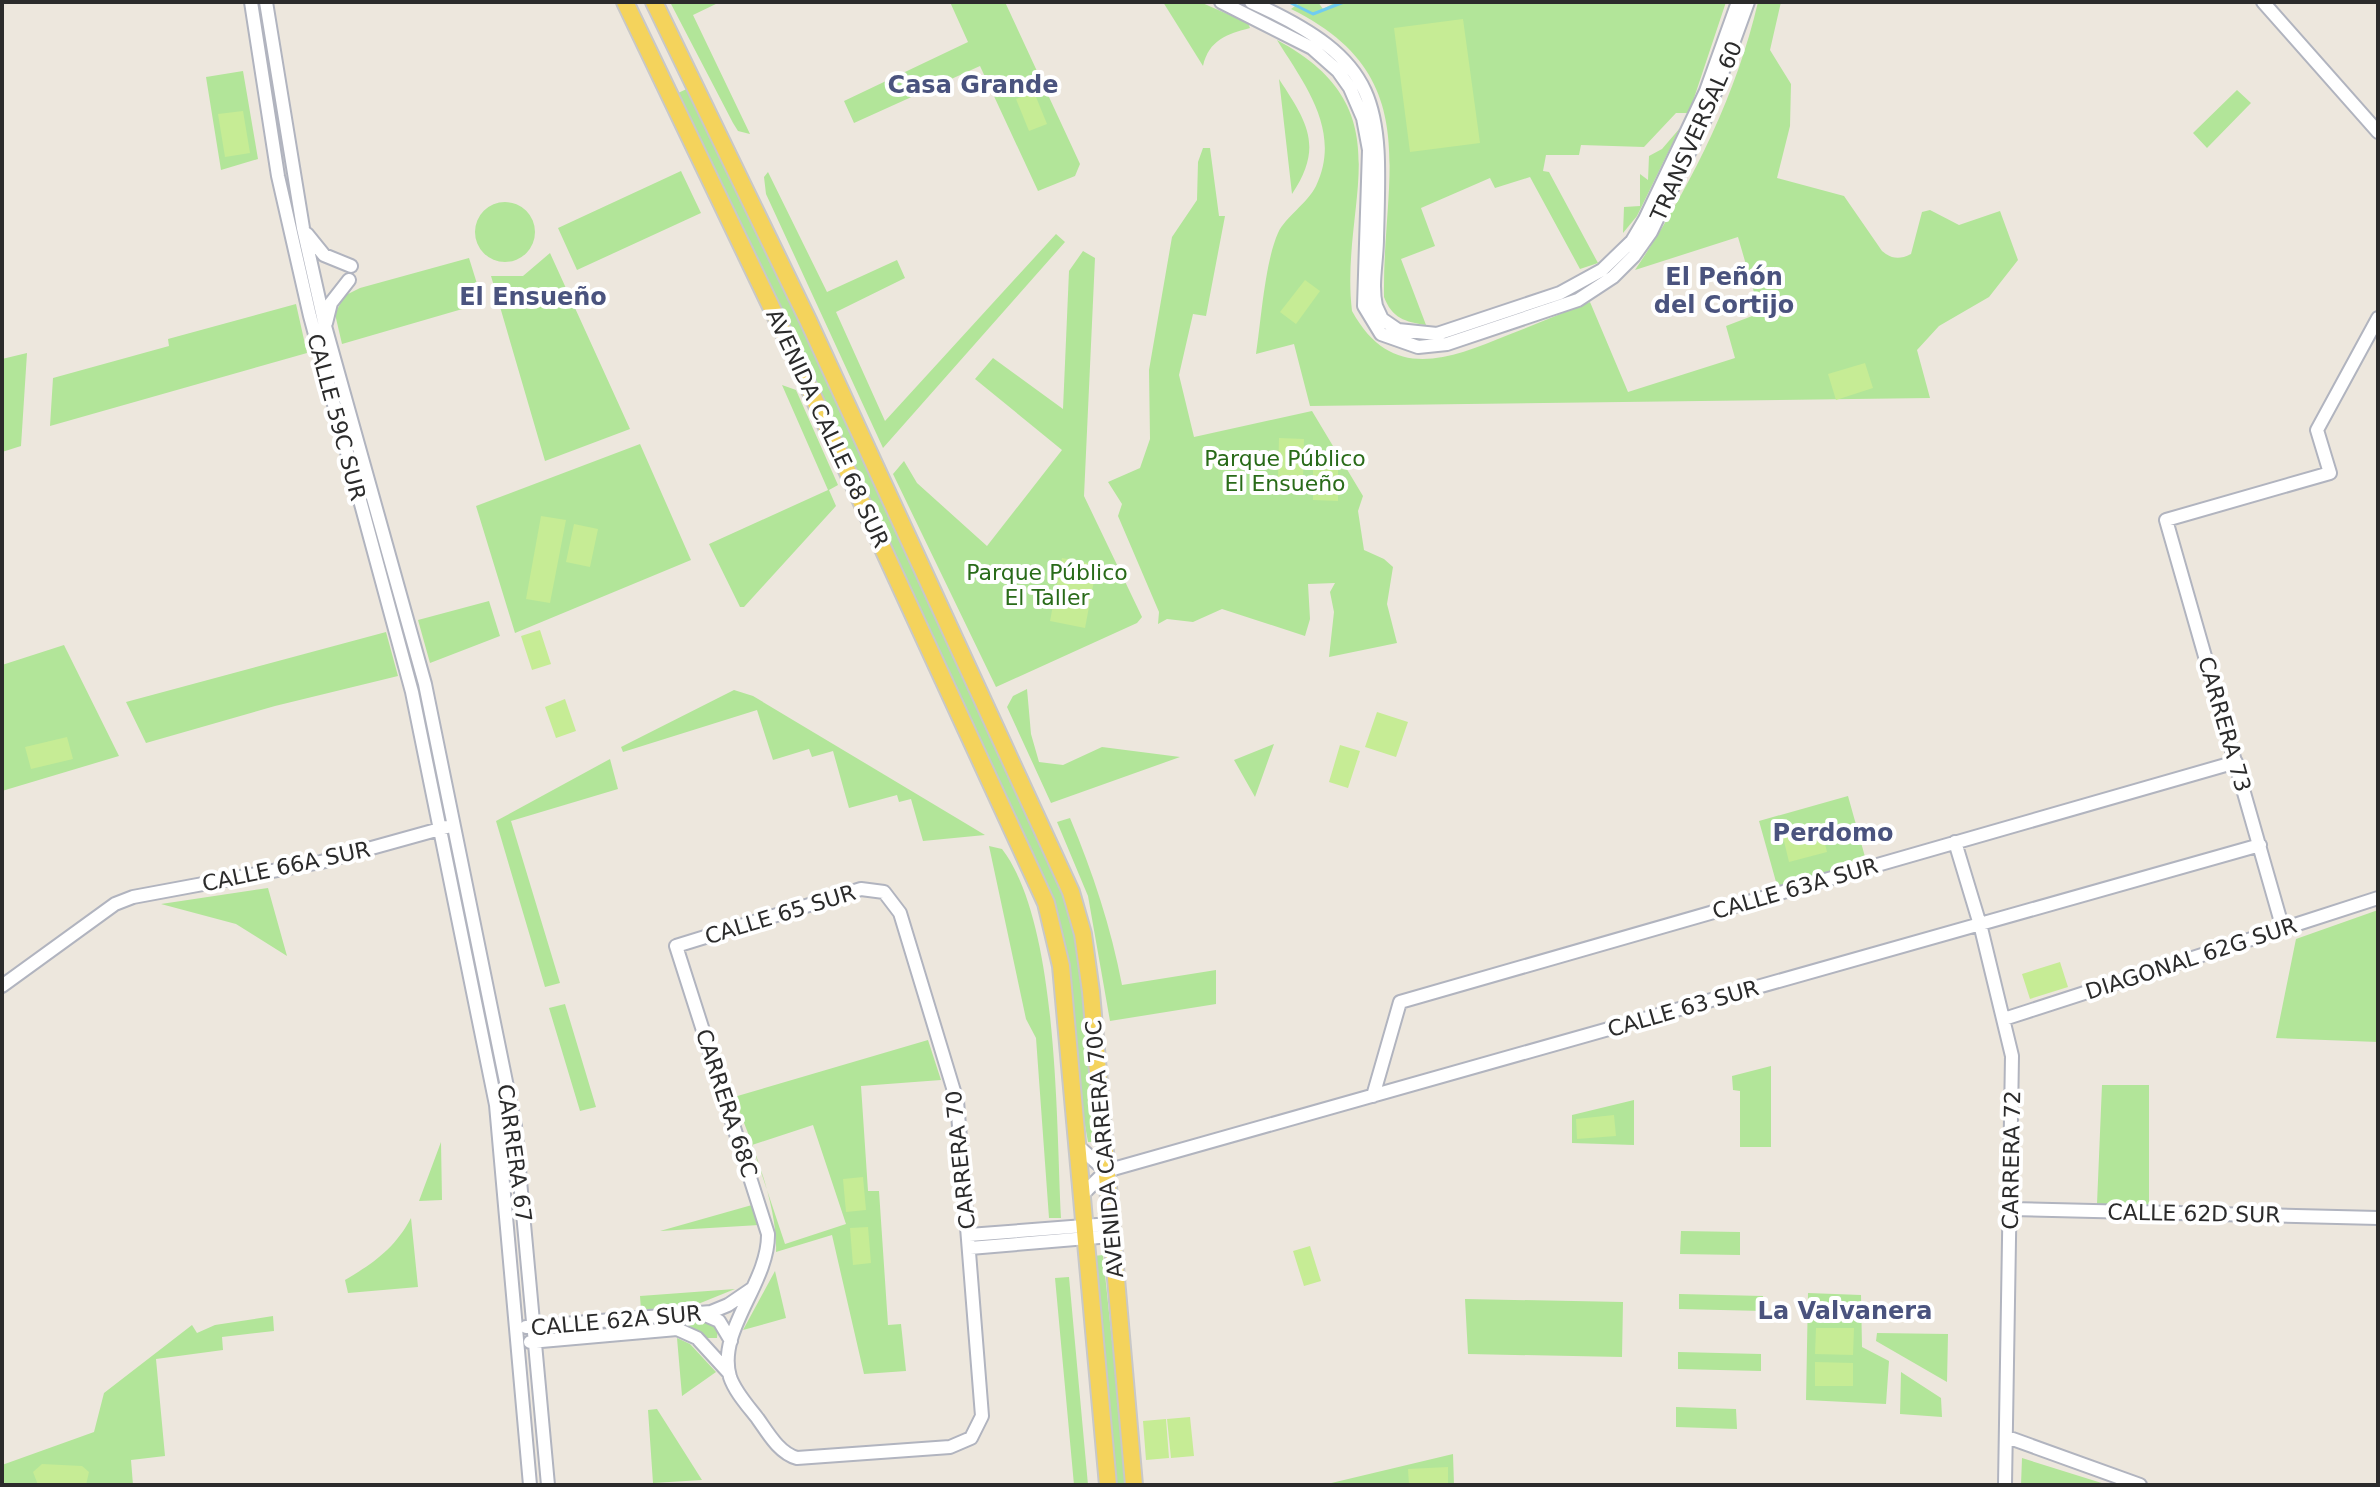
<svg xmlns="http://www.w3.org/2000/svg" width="2380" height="1487" viewBox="0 0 2380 1487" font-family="'DejaVu Sans',sans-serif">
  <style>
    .green { fill: #b2e599; fill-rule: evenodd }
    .pitch { fill: #c6ec95 }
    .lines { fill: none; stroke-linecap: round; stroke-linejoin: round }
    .stream { stroke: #6fccf1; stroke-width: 3 }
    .tertiary-casing { stroke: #b1b4bf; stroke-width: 16 }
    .primary-casing { stroke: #c8c8c8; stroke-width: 20 }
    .tertiary { stroke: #fff; stroke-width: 12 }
    .primary { stroke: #f4d35c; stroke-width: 16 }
    .labels { text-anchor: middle; stroke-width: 8; stroke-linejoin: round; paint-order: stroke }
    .street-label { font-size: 22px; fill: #2b2b2b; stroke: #fff }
    .park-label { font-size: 22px; fill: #296b19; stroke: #fff }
    .neighbourhood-label { font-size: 24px; font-weight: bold; fill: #4a537e; stroke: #fff }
  </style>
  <rect width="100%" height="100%" fill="#ede7dd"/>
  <path class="green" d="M 670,2 L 720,2 L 693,15 L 750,134 L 738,131 L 733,123 Z
    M 950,2 L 1005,2 L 1080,164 L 1075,176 L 1038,191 L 980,66 L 854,123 L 844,101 L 968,42 Z
    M 1163,2 L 1200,2 L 1248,23 L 1250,28 C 1227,34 1209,40 1203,66 Z
    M 1301,2 L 1318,2 L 1323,9 L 1336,2 L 1726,2 L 1689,113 L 1676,113 L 1644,147 L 1581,145 L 1579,155 L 1546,155 L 1543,171 L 1549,172 L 1598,263 L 1580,269 L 1530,177 L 1495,188 L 1490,178 L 1421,208 L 1435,246 L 1401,259 L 1426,325 C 1405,322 1392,318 1384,297 C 1382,176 1427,76 1291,9 Z
    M 1758,2 L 1781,2 L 1770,50 L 1791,84 L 1790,126 L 1777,178 L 1844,196 L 1882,251 C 1892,259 1899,260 1911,254 L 1922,212 L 1930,210 L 1959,225 L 2000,211 L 2018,260 L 1989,297 L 1939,326 L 1917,350 L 1930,398 L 1310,406 L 1294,344 L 1256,354 C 1261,321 1265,262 1278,233 C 1286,216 1307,204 1316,186 C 1342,131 1305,85 1277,40 C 1408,110 1339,201 1352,311 C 1391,382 1447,360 1508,335 C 1536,324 1563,313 1590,302 L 1628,392 L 1735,358 L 1726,326 L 1760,313 L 1738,237 L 1635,270 C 1689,190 1736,97 1758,2 Z
    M 243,71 L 258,159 L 221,170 L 206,77 Z
    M 1279,79 C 1307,122 1324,146 1292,194 Z
    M 691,87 L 1056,871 L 1078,939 L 1097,1142 L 1088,1142 L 1081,1103 L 1066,962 L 1050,895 L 748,238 L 678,93 Z
    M 2237,90 L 2251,103 L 2207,148 L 2193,133 Z
    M 1680,128 L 1637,216 L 1623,233 L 1624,207 L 1640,206 L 1640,174 L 1648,180 L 1649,156 L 1662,149 Z
    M 1203,148 L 1210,148 L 1219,216 L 1225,216 L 1206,316 L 1193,314 L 1179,375 L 1194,437 L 1312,411 L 1363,496 L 1358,511 L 1364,550 L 1384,559 L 1393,567 L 1387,604 L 1397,643 L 1329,657 L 1334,612 L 1330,592 L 1335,583 L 1308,584 L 1310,619 L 1305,636 L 1222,609 L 1193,622 L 1167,619 L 1158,624 L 1159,612 L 1118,516 L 1122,504 L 1108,482 L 1140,468 L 1150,439 L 1149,370 L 1172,237 L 1197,200 L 1198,162 Z
    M 681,171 L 701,213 L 577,270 L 558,228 Z
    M 768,172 L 827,292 L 897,260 L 905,278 L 836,312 L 885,421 L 1056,234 L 1065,242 L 883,448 L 766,194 L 764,177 Z
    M475 232a30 30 0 1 1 60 0a30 30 0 1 1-60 0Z
    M 1083,251 L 1095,258 L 1084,496 L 1142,617 L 1137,623 L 996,687 L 893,474 L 904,461 L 917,483 L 987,546 L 1062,450 L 975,379 L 993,358 L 1063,409 L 1069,271 Z
    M 550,253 L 630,429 L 545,461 L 491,276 L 523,276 Z
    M 469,258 L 483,303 L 342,344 L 335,314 L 344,296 L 360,288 Z
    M 296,304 L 307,353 L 50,426 L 53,378 L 169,346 L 168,339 Z
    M 27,353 L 21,446 L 2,452 L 2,359 Z
    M 782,385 L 796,390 L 838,485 L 829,490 L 836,506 L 744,607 L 740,607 L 709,544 L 828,490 Z
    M 640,444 L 691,560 L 515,633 L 476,506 Z
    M 489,601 L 500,636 L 430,663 L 418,620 Z
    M 386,632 L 398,676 L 275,706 L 146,743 L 126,702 Z
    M 64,645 L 119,756 L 2,791 L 2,665 Z
    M 1027,689 L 1031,734 L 1039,762 L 1063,765 L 1102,747 L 1180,757 L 1051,803 L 1007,707 L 1013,696 Z
    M 734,690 L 753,696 L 985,835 L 923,841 L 911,799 L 899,802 L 897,795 L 849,808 L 833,751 L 812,757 L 809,749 L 773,760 L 757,710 L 623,752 L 621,747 Z
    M 1274,744 L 1255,797 L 1234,760 Z
    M 610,759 L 618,789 L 511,821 L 560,983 L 545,987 L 496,821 Z
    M 1848,796 L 1867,864 L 1778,889 L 1759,821 Z
    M 1070,818 C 1093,873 1111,927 1122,985 L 1216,970 L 1216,1004 L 1110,1021 L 1088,896 L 1057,822 Z
    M 989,846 L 1002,849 C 1059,923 1056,1123 1061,1218 L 1049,1218 L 1036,1038 L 1026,1019 Z
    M 268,888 L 287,956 L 236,924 L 161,904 Z
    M 2378,910 L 2378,1042 L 2276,1038 L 2296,939 Z
    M 565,1004 L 596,1107 L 580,1111 L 549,1008 Z
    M 928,1040 L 941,1080 L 861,1086 L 868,1191 L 879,1191 L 888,1325 L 901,1324 L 906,1371 L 864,1374 L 832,1235 L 776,1252 C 778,1205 751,1141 734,1097 ZM 813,1125 L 846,1224 L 785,1244 L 752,1145 Z
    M 1771,1066 L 1771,1147 L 1740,1147 L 1740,1091 L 1733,1090 L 1732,1076 Z
    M 2102,1085 L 2149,1085 L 2149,1205 L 2097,1204 Z
    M 1634,1100 L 1634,1145 L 1572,1143 L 1572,1115 Z
    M 441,1142 L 442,1200 L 419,1201 Z
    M 752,1205 L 759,1225 L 660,1231 Z
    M 411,1218 L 418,1287 L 348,1293 L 345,1280 C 374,1263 395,1248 411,1218 Z
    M 1681,1231 L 1740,1232 L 1740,1255 L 1680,1254 Z
    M 1103,1255 L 1127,1485 L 1113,1485 L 1093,1256 Z
    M 775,1271 L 786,1318 L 743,1330 Z
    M 1069,1277 L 1088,1485 L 1074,1485 L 1055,1278 Z
    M 735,1289 L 698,1304 L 641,1310 L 640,1296 Z
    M 1808,1293 L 1861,1295 L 1862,1347 L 1889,1361 L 1886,1404 L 1806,1400 Z
    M 1679,1294 L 1763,1296 L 1763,1311 L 1679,1309 Z
    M 1465,1299 L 1623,1302 L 1622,1357 L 1468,1354 Z
    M 273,1316 L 274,1331 L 222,1337 L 223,1350 L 156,1359 L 165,1456 L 131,1460 L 133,1485 L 2,1485 L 2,1465 L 94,1432 L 104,1393 L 192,1325 L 197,1333 L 215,1325 Z
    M 698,1318 L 718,1326 L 717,1338 L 705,1338 L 692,1330 L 549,1335 L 548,1331 Z
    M 1877,1333 L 1948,1334 L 1947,1382 L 1876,1341 Z
    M 677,1338 L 690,1344 L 716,1372 L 682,1396 Z
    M 1678,1352 L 1761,1354 L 1761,1371 L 1678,1369 Z
    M 1901,1372 L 1941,1398 L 1942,1417 L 1900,1414 Z
    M 1676,1407 L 1736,1409 L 1737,1429 L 1676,1427 Z
    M 657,1409 L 702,1480 L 653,1483 L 648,1410 Z
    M 1453,1454 L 1454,1485 L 1323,1485 Z
    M 2022,1458 L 2108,1485 L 2021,1485 Z"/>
  <path class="pitch" d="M 1463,19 L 1480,143 L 1410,152 L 1394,28 Z
    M 1034,92 L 1047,124 L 1029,131 L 1016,99 Z
    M 243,111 L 250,153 L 225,157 L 218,114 Z
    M 1305,280 L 1320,291 L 1296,324 L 1280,312 Z
    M 1865,363 L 1873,388 L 1836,400 L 1828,374 Z
    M 1279,438 L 1304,439 L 1303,479 L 1278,479 Z
    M 1313,460 L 1338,460 L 1338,501 L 1313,500 Z
    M 541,516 L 566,520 L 550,603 L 526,599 Z
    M 574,524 L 598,529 L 590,567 L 566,562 Z
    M 1062,558 L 1097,565 L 1085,628 L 1050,621 Z
    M 540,630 L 551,664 L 532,670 L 521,636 Z
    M 565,699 L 576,731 L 556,738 L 545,707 Z
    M 1377,712 L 1408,722 L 1396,757 L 1365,747 Z
    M 67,737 L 73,759 L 31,769 L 25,747 Z
    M 1340,745 L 1360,751 L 1348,788 L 1329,782 Z
    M 1820,824 L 1827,852 L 1789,862 L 1782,833 Z
    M 2060,962 L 2068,987 L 2030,999 L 2022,974 Z
    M 1614,1115 L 1616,1136 L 1577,1139 L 1576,1119 Z
    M 863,1177 L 866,1210 L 846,1212 L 843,1179 Z
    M 868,1227 L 871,1263 L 853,1265 L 850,1228 Z
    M 1310,1246 L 1321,1281 L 1304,1286 L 1293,1251 Z
    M 1816,1328 L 1854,1328 L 1853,1355 L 1815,1354 Z
    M 1815,1362 L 1853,1363 L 1853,1386 L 1815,1386 Z
    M 1190,1417 L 1194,1456 L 1171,1458 L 1167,1419 Z
    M 1166,1419 L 1169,1458 L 1146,1460 L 1143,1421 Z
    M 42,1464 L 82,1466 L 89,1472 L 86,1485 L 38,1485 L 33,1472 Z
    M 1448,1467 L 1448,1485 L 1409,1485 L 1408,1469 Z"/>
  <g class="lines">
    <path class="stream" d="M 1291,3 L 1313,14 L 1344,2"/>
    <g class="tertiary-casing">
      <path id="tertiary" d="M 251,2 L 278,176 L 310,316 L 412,692 L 496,1105 L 530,1485
        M 266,2 L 303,228 L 325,326 L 425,684 L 515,1126 L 548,1485
        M 1221,2 L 1312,48 L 1338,71 L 1350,88 L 1363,118 L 1369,150 L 1364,306 L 1381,334 L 1418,347 L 1447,344 L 1578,300 L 1613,277 L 1634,256 L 1651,232 L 1707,115 L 1748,2
        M 1251,2 C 1384,62 1381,104 1377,238 C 1377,261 1371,284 1376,306 L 1382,319 L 1398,330 L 1437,334 L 1560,293 L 1602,270 L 1632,241 L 1645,219 L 1706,91 L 1738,2
        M 2263,2 L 2378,132
        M 307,234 L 324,255 L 351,266
        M 326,323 L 331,303 L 349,280
        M 1955,842 L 1981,928 L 2012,1056 L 2005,1485
        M 861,889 L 884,892 L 900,913 L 957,1101 L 982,1416 L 971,1438 L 950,1447 L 797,1458 C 779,1453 768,1433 758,1419 C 748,1406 735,1392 730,1377 C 716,1331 769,1283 768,1234 L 676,946 Z
        M 2283,929 L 2166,520 L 2330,473 L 2317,430 L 2378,318
        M 2,986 L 115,904 L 133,897 L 321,862 L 447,827
        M 2004,1019 L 2378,898
        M 1373,1096 L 1400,1002 L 2236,762
        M 1078,1146 L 1106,1171
        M 1082,1195 L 1106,1171 L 2260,845
        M 2010,1209 L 2378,1218
        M 969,1235 L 1110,1224
        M 970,1248 L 1111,1236
        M 703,1314 L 719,1321 L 731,1341
        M 526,1327 L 711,1312 L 728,1305 L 753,1288
        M 530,1342 L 677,1329 L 697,1338 L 729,1373
        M 2007,1437 L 2140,1485"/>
    </g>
    <g class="primary-casing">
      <path id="primary" d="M 625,2 L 787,340 L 1046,903 L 1061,966 L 1108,1485
        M 654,2 L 808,320 L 1071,892 L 1083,934 L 1091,992 L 1134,1485"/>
    </g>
    <use href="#tertiary" class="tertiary"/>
    <use href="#primary" class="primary"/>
  </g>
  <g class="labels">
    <g class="street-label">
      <text transform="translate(1696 131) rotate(-66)" y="8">TRANSVERSAL 60</text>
      <text transform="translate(337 417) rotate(75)" y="8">CALLE 59C SUR</text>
      <text transform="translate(828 428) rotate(65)" y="8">AVENIDA CALLE 68 SUR</text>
      <text transform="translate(2225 724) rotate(74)" y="8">CARRERA 73</text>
      <text transform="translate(286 866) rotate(-12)" y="8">CALLE 66A SUR</text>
      <text transform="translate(1795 888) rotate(-16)" y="8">CALLE 63A SUR</text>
      <text transform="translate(780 914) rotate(-17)" y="8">CALLE 65 SUR</text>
      <text transform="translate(2191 958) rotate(-18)" y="8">DIAGONAL 62G SUR</text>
      <text transform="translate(1683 1008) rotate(-16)" y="8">CALLE 63 SUR</text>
      <text transform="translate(727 1103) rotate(72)" y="8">CARRERA 68C</text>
      <text transform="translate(1104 1149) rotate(-95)" y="8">AVENIDA CARRERA 70C</text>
      <text transform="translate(515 1153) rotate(82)" y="8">CARRERA 67</text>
      <text transform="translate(960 1160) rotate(-96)" y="8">CARRERA 70</text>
      <text transform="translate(2011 1160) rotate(-89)" y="8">CARRERA 72</text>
      <text transform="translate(2194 1213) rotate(1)" y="8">CALLE 62D SUR</text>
      <text transform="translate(616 1320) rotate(-5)" y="8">CALLE 62A SUR</text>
    </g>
    <g class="park-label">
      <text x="1285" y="466">Parque Público<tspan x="1285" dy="25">El Ensueño</tspan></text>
      <text x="1047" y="580">Parque Público<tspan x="1047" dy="25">El Taller</tspan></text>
    </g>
    <g class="neighbourhood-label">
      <text x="973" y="93">Casa Grande</text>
      <text x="1724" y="285">El Peñón<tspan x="1724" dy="28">del Cortijo</tspan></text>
      <text x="533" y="305">El Ensueño</text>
      <text x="1833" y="841">Perdomo</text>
      <text x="1845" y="1319">La Valvanera</text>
    </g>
  </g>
  <rect width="2380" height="1487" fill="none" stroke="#2b2b2b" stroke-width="8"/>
</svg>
